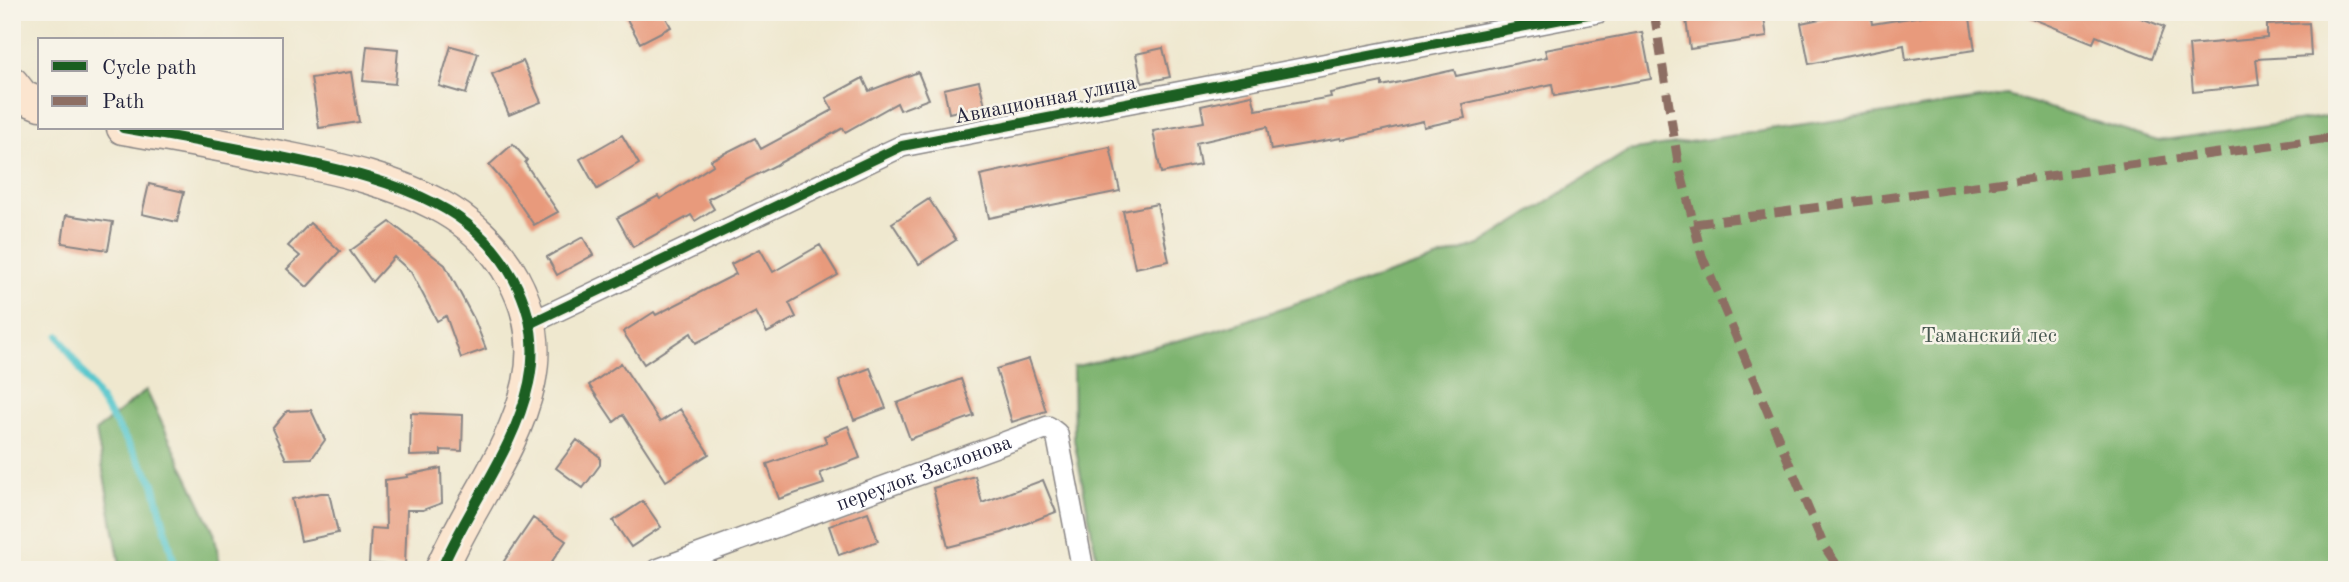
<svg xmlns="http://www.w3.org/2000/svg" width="2349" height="582" viewBox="0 0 2349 582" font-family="'Old Standard TT',serif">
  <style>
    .forest { fill: #7eb470; stroke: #506b56; stroke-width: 2 }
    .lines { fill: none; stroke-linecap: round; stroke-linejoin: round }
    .stream { stroke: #59c7cd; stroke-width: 7 }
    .building { fill: #e89a7c }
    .street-casing { stroke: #888585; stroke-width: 24 }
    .secondary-casing { stroke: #888585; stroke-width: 35 }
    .street { stroke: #fff; stroke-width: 21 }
    .secondary { stroke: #fbe5cf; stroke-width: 32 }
    .quiet { stroke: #8d6e63; stroke-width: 9; stroke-dasharray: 18 9; stroke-linecap: butt }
    .cycleway-casing { stroke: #f7f3e8; stroke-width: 15 }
    .cycleway { stroke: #1b5e20; stroke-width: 10 }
    .labels { text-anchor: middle; stroke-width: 5; stroke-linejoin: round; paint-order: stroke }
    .street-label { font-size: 21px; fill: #22223b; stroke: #f7f3e8 }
    .park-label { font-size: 21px; fill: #475750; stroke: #f7f3e8 }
  </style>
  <rect width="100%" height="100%" fill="#f7f3e8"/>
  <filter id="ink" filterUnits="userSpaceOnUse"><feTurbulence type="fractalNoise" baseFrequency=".0143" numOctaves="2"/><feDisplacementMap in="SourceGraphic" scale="14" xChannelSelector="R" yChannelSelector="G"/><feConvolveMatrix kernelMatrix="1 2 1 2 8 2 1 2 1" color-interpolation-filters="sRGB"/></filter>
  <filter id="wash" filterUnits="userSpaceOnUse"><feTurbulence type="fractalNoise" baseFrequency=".00686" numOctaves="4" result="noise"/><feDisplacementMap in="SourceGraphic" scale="28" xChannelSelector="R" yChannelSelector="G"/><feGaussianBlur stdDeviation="1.57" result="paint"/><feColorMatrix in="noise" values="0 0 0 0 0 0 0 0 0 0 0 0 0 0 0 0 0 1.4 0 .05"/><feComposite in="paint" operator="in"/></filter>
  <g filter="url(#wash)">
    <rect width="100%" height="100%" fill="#efe8cf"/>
    <path class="forest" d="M 2007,95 L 2158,141 L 2337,115 L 2337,570 L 1099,570 L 1074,440 L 1073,367 L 1204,334 L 1479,245 L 1628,151 Z
      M 146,390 L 214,532 L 221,570 L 121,570 L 96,431 Z"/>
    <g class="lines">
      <path class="stream" d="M 59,336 L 153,482 L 176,570"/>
    </g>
    <g id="blocks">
      <path class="building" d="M 623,12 L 663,12 L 671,27 L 640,43 Z
        M 1685,12 L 1763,12 L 1767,37 L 1690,49 Z
        M 1854,12 L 1870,12 L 1872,24 L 1947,12 L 1969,12 L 1975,50 L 1906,60 L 1904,45 L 1809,64 L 1801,23 Z
        M 2016,12 L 2126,12 L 2164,27 L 2152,58 L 2096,36 L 2093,43 Z
        M 2309,23 L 2311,56 L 2256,59 L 2259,85 L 2193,92 L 2189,45 L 2267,38 L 2267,25 Z
        M 1642,32 L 1651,79 L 1554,96 L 1552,84 L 1462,104 L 1465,118 L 1424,127 L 1423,121 L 1341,140 L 1341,138 L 1271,150 L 1267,127 L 1196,143 L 1200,165 L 1161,173 L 1153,131 L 1204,122 L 1201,106 L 1252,95 L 1256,110 L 1331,97 L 1330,93 L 1382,82 L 1382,86 L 1454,70 L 1456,76 L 1547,57 L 1545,50 Z
        M 367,46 L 398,49 L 395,84 L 363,81 Z
        M 451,46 L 478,53 L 466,94 L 439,86 Z
        M 1163,48 L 1170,77 L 1142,83 L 1136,54 Z
        M 523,61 L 541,102 L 509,115 L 492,74 Z
        M 351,72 L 359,122 L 319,128 L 311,78 Z
        M 918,72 L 929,99 L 900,110 L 897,103 L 845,132 L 843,128 L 776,165 L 708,199 L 714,209 L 695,221 L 691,215 L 633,247 L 617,218 L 658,196 L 660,199 L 713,165 L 711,160 L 755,138 L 761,149 L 833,110 L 826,98 L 863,78 L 869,91 Z
        M 979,81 L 985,105 L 949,113 L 944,89 Z
        M 622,135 L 639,164 L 597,189 L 580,159 Z
        M 513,144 L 527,160 L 525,163 L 558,212 L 534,225 L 507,186 L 489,165 Z
        M 1110,147 L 1120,191 L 989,218 L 980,175 Z
        M 149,184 L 184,192 L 177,222 L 142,214 Z
        M 929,199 L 956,240 L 919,264 L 892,223 Z
        M 1157,204 L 1169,261 L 1135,268 L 1123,211 Z
        M 66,215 L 113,222 L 108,250 L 62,243 Z
        M 390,222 L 445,265 L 475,321 L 486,349 L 461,358 L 446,316 L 437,321 L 411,272 L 394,257 L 372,282 L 350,251 Z
        M 310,223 L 340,251 L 307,287 L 287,269 L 300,256 L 288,246 Z
        M 583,237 L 593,255 L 557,275 L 547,257 Z
        M 820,245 L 838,275 L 789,303 L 796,317 L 767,333 L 756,312 L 696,343 L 691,333 L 644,364 L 623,332 L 654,312 L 656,315 L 736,274 L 731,264 L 760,249 L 773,272 Z
        M 1029,359 L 1046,411 L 1012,422 L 996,369 Z
        M 621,363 L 660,422 L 680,409 L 709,454 L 666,481 L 623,415 L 614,422 L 589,385 Z
        M 870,368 L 886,408 L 854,420 L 839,380 Z
        M 961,379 L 974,416 L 910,439 L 897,403 Z
        M 311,410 L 325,440 L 312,458 L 286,459 L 272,429 L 287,411 Z
        M 411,413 L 463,415 L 462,451 L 441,450 L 441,455 L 410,456 Z
        M 848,426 L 860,458 L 820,473 L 824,484 L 779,499 L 767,464 L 827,443 L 824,436 Z
        M 577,440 L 600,457 L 600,465 L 583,488 L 556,468 Z
        M 441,468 L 442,503 L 423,510 L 407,510 L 405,566 L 369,564 L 371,528 L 386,529 L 385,480 L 408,477 L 407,475 Z
        M 975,476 L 982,503 L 1043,480 L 1056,512 L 1002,533 L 948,547 L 933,488 Z
        M 321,493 L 329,493 L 338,533 L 301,541 L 292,499 Z
        M 643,501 L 661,527 L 631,547 L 613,521 Z
        M 868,512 L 878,541 L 839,555 L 829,526 Z
        M 533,518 L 566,541 L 546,570 L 498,570 Z"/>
    </g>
  </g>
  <g filter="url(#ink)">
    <use href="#blocks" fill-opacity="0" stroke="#888585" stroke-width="2"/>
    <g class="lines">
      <g class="street-casing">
        <g id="street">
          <path d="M 531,323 L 902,146 L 1598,12"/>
          <path id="s1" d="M 657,570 L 1048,427 L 1057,434 L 1083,570"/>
        </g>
      </g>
      <g class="secondary-casing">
        <path id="secondary" d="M 12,83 L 23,97 L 40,104
          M 123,128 C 181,138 238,148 295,160 C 343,170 392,181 436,204 C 502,238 545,309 529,383 C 514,452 468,506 441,570"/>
      </g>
      <use href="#street" class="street"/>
      <use href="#secondary" class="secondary"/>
      <path class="quiet" d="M 1654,12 L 1678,162 L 1702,256 L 1824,546 L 1840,570
        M 1694,224 L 2337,137"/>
      <g class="cycleway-casing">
        <path id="cycleway" d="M 123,128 C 181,138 238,148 295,160 C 343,170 392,181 436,204 C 502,238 545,309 529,383 C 514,452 468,506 441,570
          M 531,323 L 902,146 L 1598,12"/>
      </g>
      <use href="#cycleway" class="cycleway"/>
    </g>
  </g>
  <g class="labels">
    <g class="street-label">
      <text transform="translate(1045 99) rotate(-11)" y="7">Авиационная улица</text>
      <text dy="7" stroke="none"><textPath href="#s1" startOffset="284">переулок Заслонова</textPath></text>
    </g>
    <g class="park-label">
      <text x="1989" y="342">Таманский лес</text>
    </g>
  </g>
  <rect width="2349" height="582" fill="none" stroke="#f7f3e8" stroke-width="42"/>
  <rect x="38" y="38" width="245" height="91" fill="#f7f3e8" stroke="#a29fa3" stroke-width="2"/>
  <rect x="52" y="61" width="35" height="10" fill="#1b5e20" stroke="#a29fa3" stroke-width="2"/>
  <text x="102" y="74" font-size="21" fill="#22223b">Cycle path</text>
  <rect x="52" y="96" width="35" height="10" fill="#8d6e63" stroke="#a29fa3" stroke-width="2"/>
  <text x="102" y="108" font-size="21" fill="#22223b">Path</text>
</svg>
